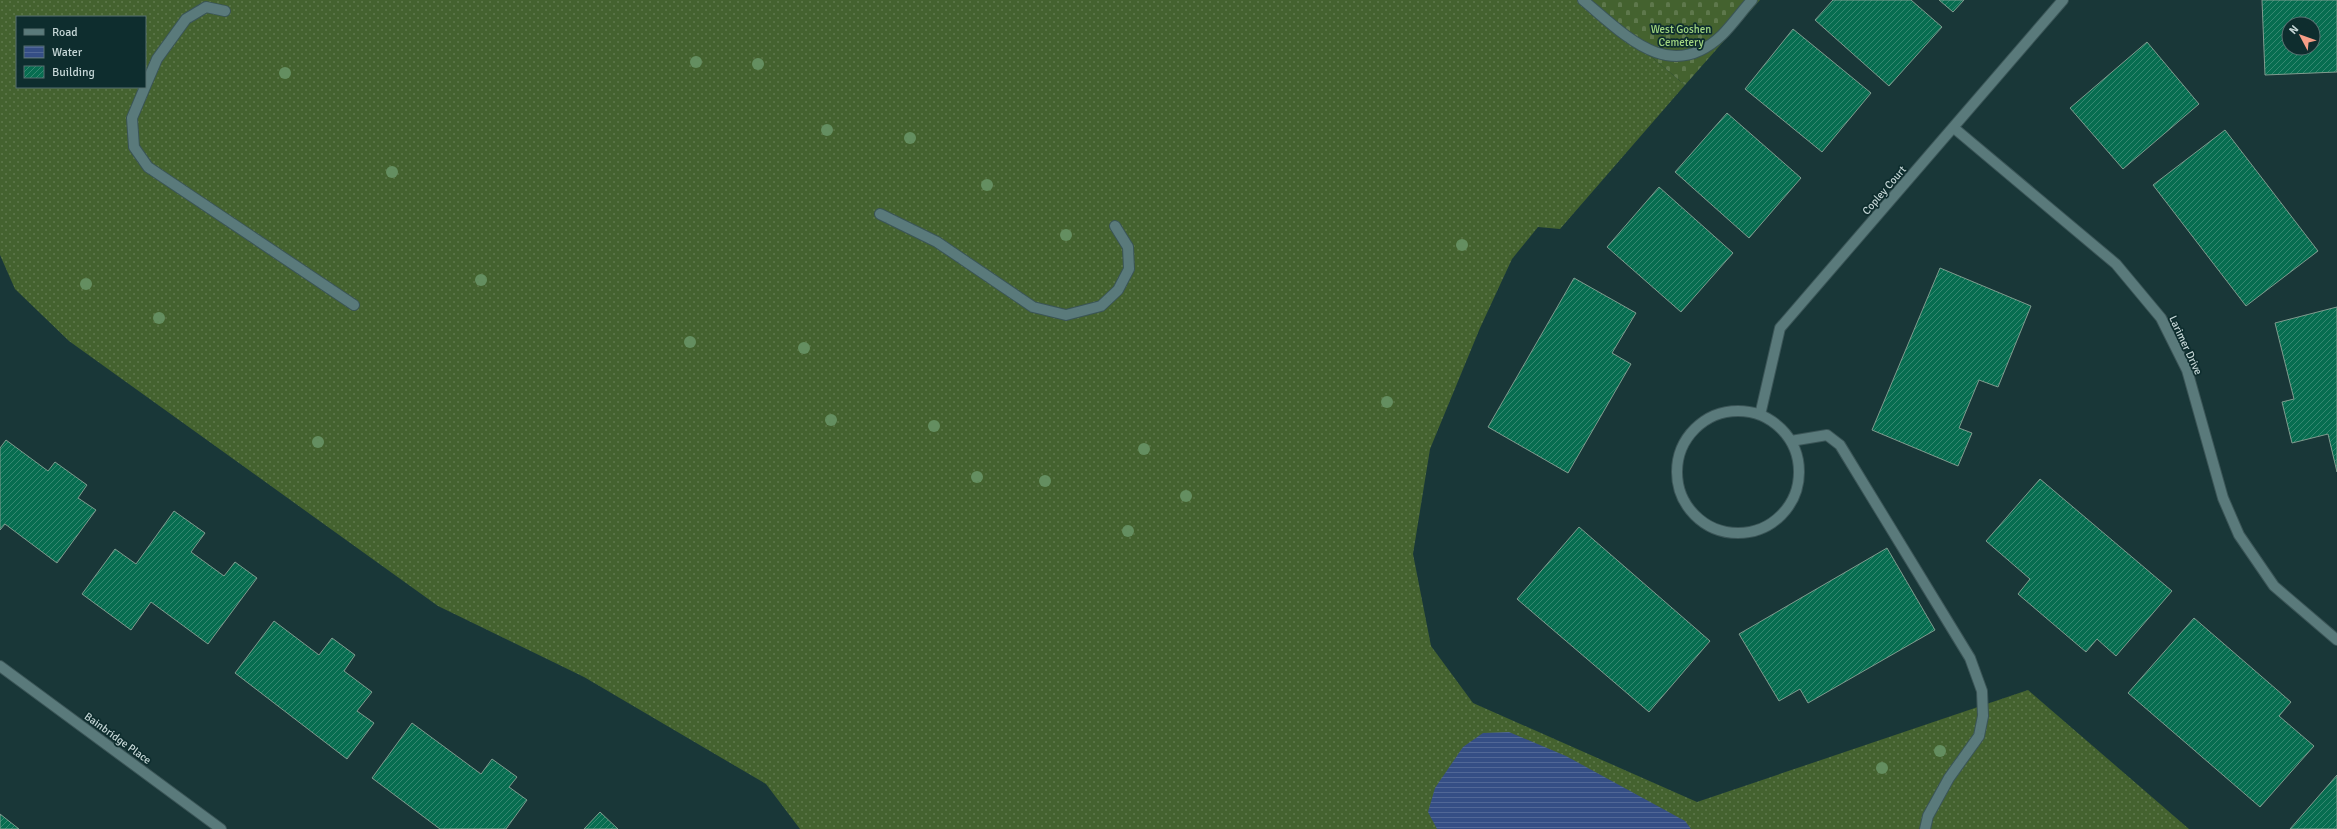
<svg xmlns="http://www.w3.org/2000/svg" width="2337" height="829" viewBox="0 0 2337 829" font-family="Signika,sans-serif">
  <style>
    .grass { fill: url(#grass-dots); fill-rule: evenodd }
    .cemetery { fill: url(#cemetery-stones) }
    .water { fill: url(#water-rules) }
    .building { fill: url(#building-hatch); stroke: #809c8f; fill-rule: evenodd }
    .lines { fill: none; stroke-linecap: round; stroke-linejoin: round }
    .minor-casing { stroke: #3b5557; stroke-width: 12 }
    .minor { stroke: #5a7a7b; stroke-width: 10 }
    .tree { fill: #648e60 }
    .labels { text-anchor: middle; stroke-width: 3.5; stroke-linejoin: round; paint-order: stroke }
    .park-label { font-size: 11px; fill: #a2d680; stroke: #0e2d2e }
    .street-label { font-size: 11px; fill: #c5d6d6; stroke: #0e2d2e }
  </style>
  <defs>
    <pattern id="grass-dots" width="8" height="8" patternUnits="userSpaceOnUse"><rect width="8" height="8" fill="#44622f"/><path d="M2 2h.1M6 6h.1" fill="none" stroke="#5e784c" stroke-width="1.8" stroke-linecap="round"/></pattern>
    <pattern id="cemetery-stones" width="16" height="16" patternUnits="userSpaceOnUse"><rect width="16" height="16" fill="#44622f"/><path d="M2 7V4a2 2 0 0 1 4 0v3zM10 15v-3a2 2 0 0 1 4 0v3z" fill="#5e784c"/></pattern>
    <pattern id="water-rules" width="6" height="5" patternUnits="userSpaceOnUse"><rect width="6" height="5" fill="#354e85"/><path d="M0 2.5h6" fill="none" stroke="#516796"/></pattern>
    <pattern id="building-hatch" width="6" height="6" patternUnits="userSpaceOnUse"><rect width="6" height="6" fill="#076d50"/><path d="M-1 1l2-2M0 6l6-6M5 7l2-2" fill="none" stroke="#358871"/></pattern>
  </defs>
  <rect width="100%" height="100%" fill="#193738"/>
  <path class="grass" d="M 0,0 L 1583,0 L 1685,85 L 1560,229 L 1538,227 L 1512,259 L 1480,328 L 1430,449 L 1413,554 L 1431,646 L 1473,703 L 1697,802 L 2028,690 L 2189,829 L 800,829 L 766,784 L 584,677 L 438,606 L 69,341 L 15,289 L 0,255 ZM 17,17 L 145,17 L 145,87 L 17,87 Z"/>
  <path class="cemetery" d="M 1583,0 L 1760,0 L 1685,85 Z"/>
  <path class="water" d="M 1509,732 L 1566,756 L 1685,821 L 1691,829 L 1437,829 L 1428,812 L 1435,788 L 1463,747 L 1483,733 Z"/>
  <path class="building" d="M 1833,0 L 1911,0 L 1942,27 L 1889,86 L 1815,20 Z
    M 1939,0 L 1964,0 L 1953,12 Z
    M 2262,0 L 2337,0 L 2337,72 L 2265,75 ZM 2289,24 L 2313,24 L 2313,48 L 2289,48 Z
    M 1793,29 L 1871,93 L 1822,152 L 1745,89 Z
    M 2147,42 L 2199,104 L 2123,169 L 2070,108 Z
    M 1727,113 L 1801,178 L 1749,238 L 1675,172 Z
    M 2225,130 L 2318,251 L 2246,306 L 2153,185 Z
    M 1659,187 L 1733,253 L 1681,312 L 1607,247 Z
    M 1940,268 L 2031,306 L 1998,387 L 1979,380 L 1959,428 L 1972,433 L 1958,466 L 1872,430 Z
    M 1574,278 L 1636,313 L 1612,353 L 1631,364 L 1568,473 L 1488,427 Z
    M 2337,307 L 2337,472 L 2328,434 L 2292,443 L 2282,402 L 2294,399 L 2275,323 Z
    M 6,440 L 48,471 L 55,462 L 87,485 L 78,498 L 96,510 L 57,563 L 5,524 L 0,530 L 0,448 Z
    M 2040,479 L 2172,591 L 2116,656 L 2097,639 L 2086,652 L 2018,594 L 2030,579 L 1986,541 Z
    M 174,511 L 205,533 L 191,552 L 224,576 L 235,562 L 257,578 L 208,644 L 151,602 L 131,630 L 82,594 L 115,549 L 136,564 Z
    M 1579,527 L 1710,641 L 1649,712 L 1517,599 Z
    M 1887,548 L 1935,630 L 1808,703 L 1800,689 L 1779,701 L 1739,634 Z
    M 2194,618 L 2291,702 L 2279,716 L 2314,746 L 2260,807 L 2128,693 Z
    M 274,621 L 319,655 L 332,638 L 355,655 L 344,671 L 372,692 L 357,711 L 374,723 L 347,759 L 235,673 Z
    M 412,723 L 481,774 L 492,759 L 517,777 L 509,787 L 527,800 L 506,829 L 440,829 L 372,778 Z
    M 2337,775 L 2337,829 L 2290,829 Z
    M 600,812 L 618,829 L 584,829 Z
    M 0,814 L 19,829 L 0,829 Z"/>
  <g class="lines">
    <g class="minor-casing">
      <path id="minor" d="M 1583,0 C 1625,35 1670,85 1722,35 C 1733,24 1742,11 1752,0
        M 145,87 L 132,118 L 134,147 L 148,167 L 354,305
        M 145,87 L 157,59 L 186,19 L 206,7 L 225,11
        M 1954,128 L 2116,264 L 2161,318 L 2187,370 L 2223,498 L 2239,535 L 2274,586 L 2337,640
        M 880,214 L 937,242 L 1033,307 L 1066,315 L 1101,306 L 1118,290 L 1129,269 L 1128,247 L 1115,226
        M1677 472a61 61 0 1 1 122 0a61 61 0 1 1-122 0Z
        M 1760,415 L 1780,328 L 2063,0
        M 1791,441 L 1827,435 L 1840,445 L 1970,658 L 1982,691 L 1983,716 L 1979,736 L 1949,778 L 1928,816 L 1925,829
        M 0,666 L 221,829"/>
    </g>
    <use href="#minor" class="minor"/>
  </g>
  <g class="tree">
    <circle cx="696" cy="62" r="6"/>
    <circle cx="758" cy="64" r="6"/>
    <circle cx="285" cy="73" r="6"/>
    <circle cx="827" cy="130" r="6"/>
    <circle cx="910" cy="138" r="6"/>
    <circle cx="392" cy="172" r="6"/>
    <circle cx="987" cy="185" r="6"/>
    <circle cx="1066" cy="235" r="6"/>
    <circle cx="1462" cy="245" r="6"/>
    <circle cx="481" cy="280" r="6"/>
    <circle cx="86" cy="284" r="6"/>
    <circle cx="159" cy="318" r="6"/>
    <circle cx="690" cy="342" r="6"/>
    <circle cx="804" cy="348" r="6"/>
    <circle cx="1387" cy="402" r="6"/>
    <circle cx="831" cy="420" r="6"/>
    <circle cx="934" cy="426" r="6"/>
    <circle cx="318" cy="442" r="6"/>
    <circle cx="1144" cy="449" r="6"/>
    <circle cx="977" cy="477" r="6"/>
    <circle cx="1045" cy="481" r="6"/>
    <circle cx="1186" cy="496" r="6"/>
    <circle cx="1128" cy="531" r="6"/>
    <circle cx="1940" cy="751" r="6"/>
    <circle cx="1882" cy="768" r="6"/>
  </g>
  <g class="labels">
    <g class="park-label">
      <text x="1681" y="33">West Goshen<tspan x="1681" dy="13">Cemetery</tspan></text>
    </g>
    <g class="street-label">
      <text transform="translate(1884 190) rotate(-49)" y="4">Copley Court</text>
      <text transform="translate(2186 345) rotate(65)" y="4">Larimer Drive</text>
      <text transform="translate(118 738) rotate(36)" y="4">Bainbridge Place</text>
    </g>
  </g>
  <rect x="16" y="16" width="130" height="72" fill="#0e2d2e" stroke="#577171"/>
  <rect x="24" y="29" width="20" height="6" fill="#5a7a7b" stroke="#577171"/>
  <text x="52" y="36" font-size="12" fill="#c5d6d6">Road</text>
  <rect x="24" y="46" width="20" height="12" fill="url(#water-rules)" stroke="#577171"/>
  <text x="52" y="56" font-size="12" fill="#c5d6d6">Water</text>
  <rect x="24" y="66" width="20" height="12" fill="url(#building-hatch)" stroke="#577171"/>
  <text x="52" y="76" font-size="12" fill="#c5d6d6">Building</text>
  <g transform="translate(2301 36) rotate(311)"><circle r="19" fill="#0e2d2e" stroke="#577171"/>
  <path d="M0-3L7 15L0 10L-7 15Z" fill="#f49e87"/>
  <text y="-6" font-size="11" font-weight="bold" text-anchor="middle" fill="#c5d6d6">N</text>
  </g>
</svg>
